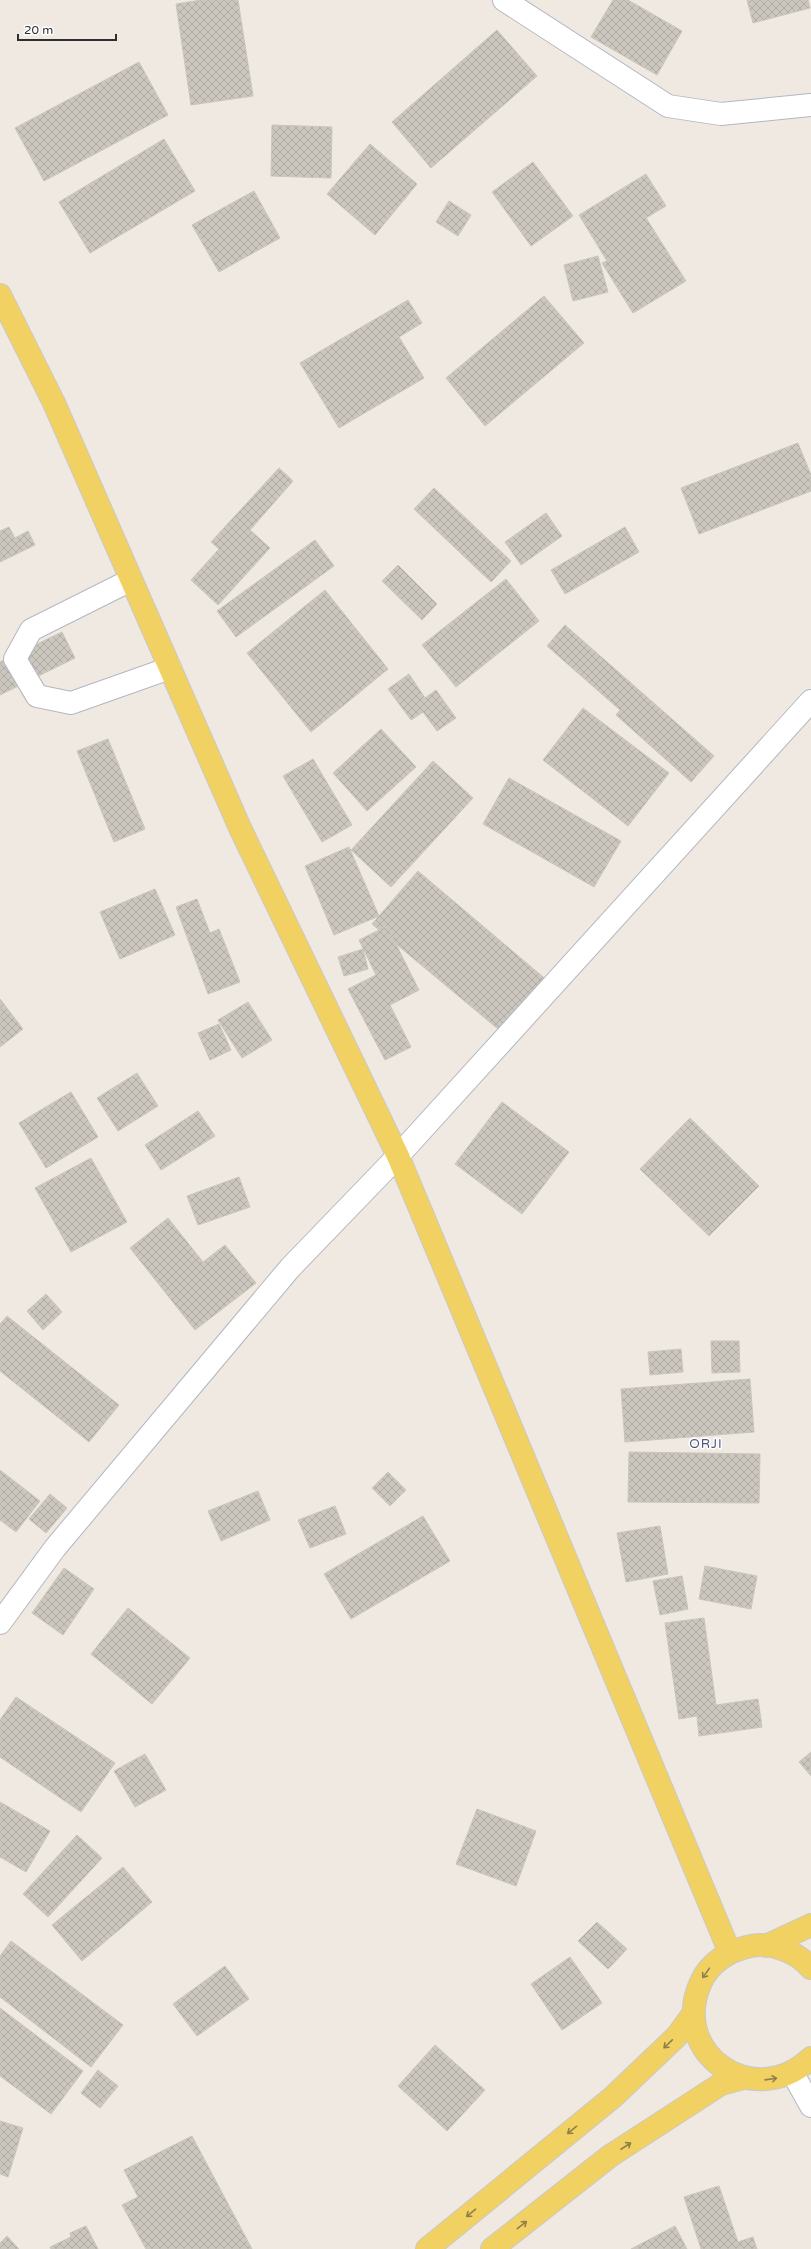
<svg xmlns="http://www.w3.org/2000/svg" width="811" height="2249" viewBox="0 0 811 2249" font-family="'Varela Round',sans-serif">
  <style>
    .building { fill: url(#building-cross-hatch); stroke: #cbc5ba }
    .lines { fill: none; stroke-linecap: round; stroke-linejoin: round }
    .minor-casing { stroke: #b4b7c1; stroke-width: 24 }
    .major-casing { stroke: #c9c9c9; stroke-width: 24 }
    .minor { stroke: #fff; stroke-width: 22 }
    .major { stroke: #f2d163; stroke-width: 22 }
    .oneway { stroke: #908048 }
    .labels { text-anchor: middle; stroke-width: 3; stroke-linejoin: round; paint-order: stroke }
    .quarter-label { font-size: 13px; letter-spacing: 1px; fill: #4d5680; stroke: #fff }
  </style>
  <defs>
    <pattern id="building-cross-hatch" width="8" height="8" patternUnits="userSpaceOnUse"><rect width="8" height="8" fill="#cbc7bf"/><path d="M0 0l8 8M0 8l8-8" fill="none" stroke="#afaba4"/></pattern>
  </defs>
  <rect width="100%" height="100%" fill="#efe9e1"/>
  <path class="building" d="M 201,0 L 238,0 L 253,96 L 191,105 L 176,4 Z
    M 613,0 L 628,0 L 682,31 L 657,75 L 591,37 Z
    M 747,0 L 808,0 L 810,8 L 753,23 Z
    M 497,30 L 537,76 L 431,168 L 392,122 Z
    M 139,62 L 168,115 L 44,181 L 15,128 Z
    M 272,125 L 332,127 L 331,178 L 271,176 Z
    M 164,139 L 195,191 L 90,253 L 59,202 Z
    M 370,144 L 417,184 L 375,235 L 327,194 Z
    M 533,162 L 573,216 L 531,246 L 492,192 Z
    M 646,174 L 666,206 L 646,218 L 686,281 L 633,313 L 602,263 L 607,261 L 579,215 Z
    M 254,191 L 280,238 L 219,272 L 192,225 Z
    M 449,201 L 471,215 L 458,236 L 436,222 Z
    M 598,256 L 608,292 L 573,301 L 564,265 Z
    M 544,296 L 584,343 L 485,426 L 446,378 Z
    M 408,300 L 422,323 L 399,337 L 424,378 L 339,428 L 300,363 Z
    M 798,443 L 811,475 L 811,491 L 699,534 L 681,488 Z
    M 279,468 L 293,481 L 250,530 L 270,548 L 218,605 L 191,580 L 219,549 L 211,542 Z
    M 434,488 L 511,561 L 491,582 L 414,509 Z
    M 546,513 L 562,536 L 521,565 L 505,542 Z
    M 9,527 L 15,538 L 28,531 L 35,545 L 0,562 L 0,531 Z
    M 625,527 L 639,552 L 565,594 L 551,570 Z
    M 315,540 L 334,566 L 236,637 L 217,611 Z
    M 398,565 L 437,604 L 422,620 L 382,581 Z
    M 506,579 L 539,621 L 456,687 L 422,645 Z
    M 325,590 L 388,669 L 311,732 L 247,653 Z
    M 565,625 L 714,756 L 691,782 L 616,715 L 620,710 L 547,646 Z
    M 62,632 L 75,658 L 0,695 L 0,662 Z
    M 409,674 L 425,698 L 436,690 L 456,718 L 437,731 L 423,712 L 411,720 L 388,689 Z
    M 583,708 L 669,773 L 628,826 L 543,760 Z
    M 381,729 L 416,767 L 367,811 L 333,773 Z
    M 108,739 L 145,829 L 114,842 L 77,751 Z
    M 313,759 L 352,825 L 322,842 L 283,776 Z
    M 433,761 L 473,798 L 391,887 L 351,850 Z
    M 509,778 L 621,841 L 594,887 L 483,824 Z
    M 349,847 L 379,916 L 334,935 L 305,866 Z
    M 418,871 L 549,982 L 504,1034 L 372,924 Z
    M 155,889 L 175,935 L 120,959 L 100,912 Z
    M 197,899 L 210,933 L 219,929 L 240,982 L 208,994 L 176,907 Z
    M 387,926 L 419,990 L 390,1005 L 411,1047 L 385,1060 L 348,989 L 376,975 L 359,940 Z
    M 363,949 L 368,969 L 344,976 L 338,957 Z
    M 0,999 L 23,1029 L 0,1047 Z
    M 248,1002 L 272,1040 L 242,1058 L 218,1020 Z
    M 219,1024 L 231,1050 L 210,1060 L 198,1033 Z
    M 137,1073 L 158,1106 L 118,1131 L 97,1098 Z
    M 71,1092 L 98,1137 L 46,1168 L 19,1123 Z
    M 502,1102 L 569,1152 L 522,1214 L 455,1164 Z
    M 198,1111 L 215,1136 L 161,1170 L 145,1145 Z
    M 690,1118 L 759,1186 L 709,1236 L 640,1169 Z
    M 91,1158 L 127,1222 L 71,1252 L 35,1188 Z
    M 239,1177 L 250,1207 L 198,1225 L 187,1196 Z
    M 168,1218 L 203,1262 L 225,1245 L 256,1283 L 195,1330 L 130,1248 Z
    M 46,1294 L 62,1312 L 43,1330 L 27,1311 Z
    M 7,1316 L 119,1405 L 89,1442 L 0,1371 L 0,1324 Z
    M 711,1341 L 739,1341 L 740,1372 L 712,1373 Z
    M 681,1349 L 683,1372 L 650,1375 L 648,1352 Z
    M 750,1379 L 754,1432 L 625,1442 L 621,1389 Z
    M 629,1452 L 760,1454 L 759,1503 L 628,1502 Z
    M 0,1470 L 40,1501 L 16,1532 L 0,1520 Z
    M 388,1472 L 406,1490 L 390,1506 L 372,1488 Z
    M 258,1491 L 270,1520 L 221,1541 L 208,1511 Z
    M 50,1494 L 67,1508 L 46,1533 L 29,1519 Z
    M 335,1506 L 346,1534 L 310,1548 L 298,1520 Z
    M 423,1516 L 450,1561 L 351,1619 L 324,1574 Z
    M 660,1526 L 668,1574 L 626,1582 L 617,1533 Z
    M 705,1566 L 757,1576 L 751,1609 L 699,1599 Z
    M 64,1568 L 94,1589 L 63,1635 L 32,1613 Z
    M 682,1576 L 688,1609 L 660,1615 L 653,1581 Z
    M 128,1608 L 190,1658 L 152,1704 L 91,1654 Z
    M 704,1618 L 716,1705 L 758,1699 L 762,1727 L 699,1736 L 697,1716 L 679,1719 L 665,1623 Z
    M 16,1697 L 115,1763 L 81,1812 L 0,1757 L 0,1720 Z
    M 811,1752 L 811,1776 L 799,1762 Z
    M 145,1754 L 166,1790 L 135,1807 L 114,1771 Z
    M 0,1802 L 50,1831 L 26,1872 L 0,1857 Z
    M 477,1809 L 536,1831 L 516,1886 L 456,1864 Z
    M 77,1835 L 102,1858 L 48,1917 L 23,1894 Z
    M 123,1867 L 152,1902 L 82,1961 L 52,1925 Z
    M 597,1922 L 627,1949 L 608,1969 L 578,1941 Z
    M 11,1941 L 123,2025 L 91,2067 L 0,1997 L 0,1956 Z
    M 570,1957 L 602,2003 L 562,2030 L 531,1984 Z
    M 225,1966 L 249,1999 L 197,2036 L 173,2004 Z
    M 0,2008 L 83,2071 L 51,2114 L 0,2076 Z
    M 435,2045 L 485,2090 L 447,2131 L 398,2086 Z
    M 98,2070 L 118,2086 L 100,2108 L 81,2093 Z
    M 0,2121 L 23,2128 L 8,2177 L 0,2174 Z
    M 192,2136 L 252,2249 L 146,2249 L 122,2205 L 138,2197 L 124,2170 Z
    M 719,2186 L 738,2242 L 753,2237 L 757,2249 L 701,2249 L 684,2197 Z
    M 86,2226 L 98,2249 L 51,2249 L 50,2247 L 71,2237 L 70,2233 Z
    M 675,2226 L 687,2249 L 631,2249 Z
    M 7,2236 L 19,2249 L 0,2249 L 0,2243 Z"/>
  <g class="lines">
    <g class="minor-casing">
      <path id="minor" d="M 504,0 L 668,106 L 721,114 L 811,105
        M 131,580 L 31,630 L 15,659 L 37,696 L 71,703 L 170,668
        M 0,1623 L 55,1548 L 290,1268 L 398,1156 L 811,701
        M 792,2072 L 811,2106"/>
    </g>
    <g class="major-casing">
      <path id="major" d="M 0,295 L 54,403 L 240,828 L 398,1156 L 730,1953
        M 766,1946 L 811,1925
        M 811,1968 C 797,1952 772,1942 751,1946 C 730,1950 710,1962 701,1982 C 668,2054 755,2112 811,2058
        M 427,2249 L 613,2097 L 677,2036 L 693,2014
        M 492,2249 L 610,2156 L 721,2084 L 744,2078"/>
    </g>
    <use href="#minor" class="minor"/>
    <use href="#major" class="major"/>
  </g>
  <defs><path id="oneway-shaft" d="M-6 0H5M1.5-3L5.5 0L1.5 3" fill="none" stroke-width="1.6" stroke-linecap="round" stroke-linejoin="round"/></defs>
  <g class="oneway">
    <use href="#oneway-shaft" transform="translate(706 1973) rotate(125)"/>
    <use href="#oneway-shaft" transform="translate(668 2044) rotate(136)"/>
    <use href="#oneway-shaft" transform="translate(771 2079) rotate(-8)"/>
    <use href="#oneway-shaft" transform="translate(572 2130) rotate(141)"/>
    <use href="#oneway-shaft" transform="translate(626 2146) rotate(-33)"/>
    <use href="#oneway-shaft" transform="translate(471 2213) rotate(141)"/>
    <use href="#oneway-shaft" transform="translate(522 2225) rotate(-38)"/>
  </g>
  <g class="labels">
    <g class="quarter-label">
      <text x="706" y="1448">ORJI</text>
    </g>
  </g>
  <path d="M18 34v6h98v-6" fill="none" stroke="#2e2e2e" stroke-width="2"/>
  <text x="24" y="34" font-size="12" fill="#2e2e2e" stroke="#ffffff" stroke-width="3" paint-order="stroke">20 m</text>
</svg>
